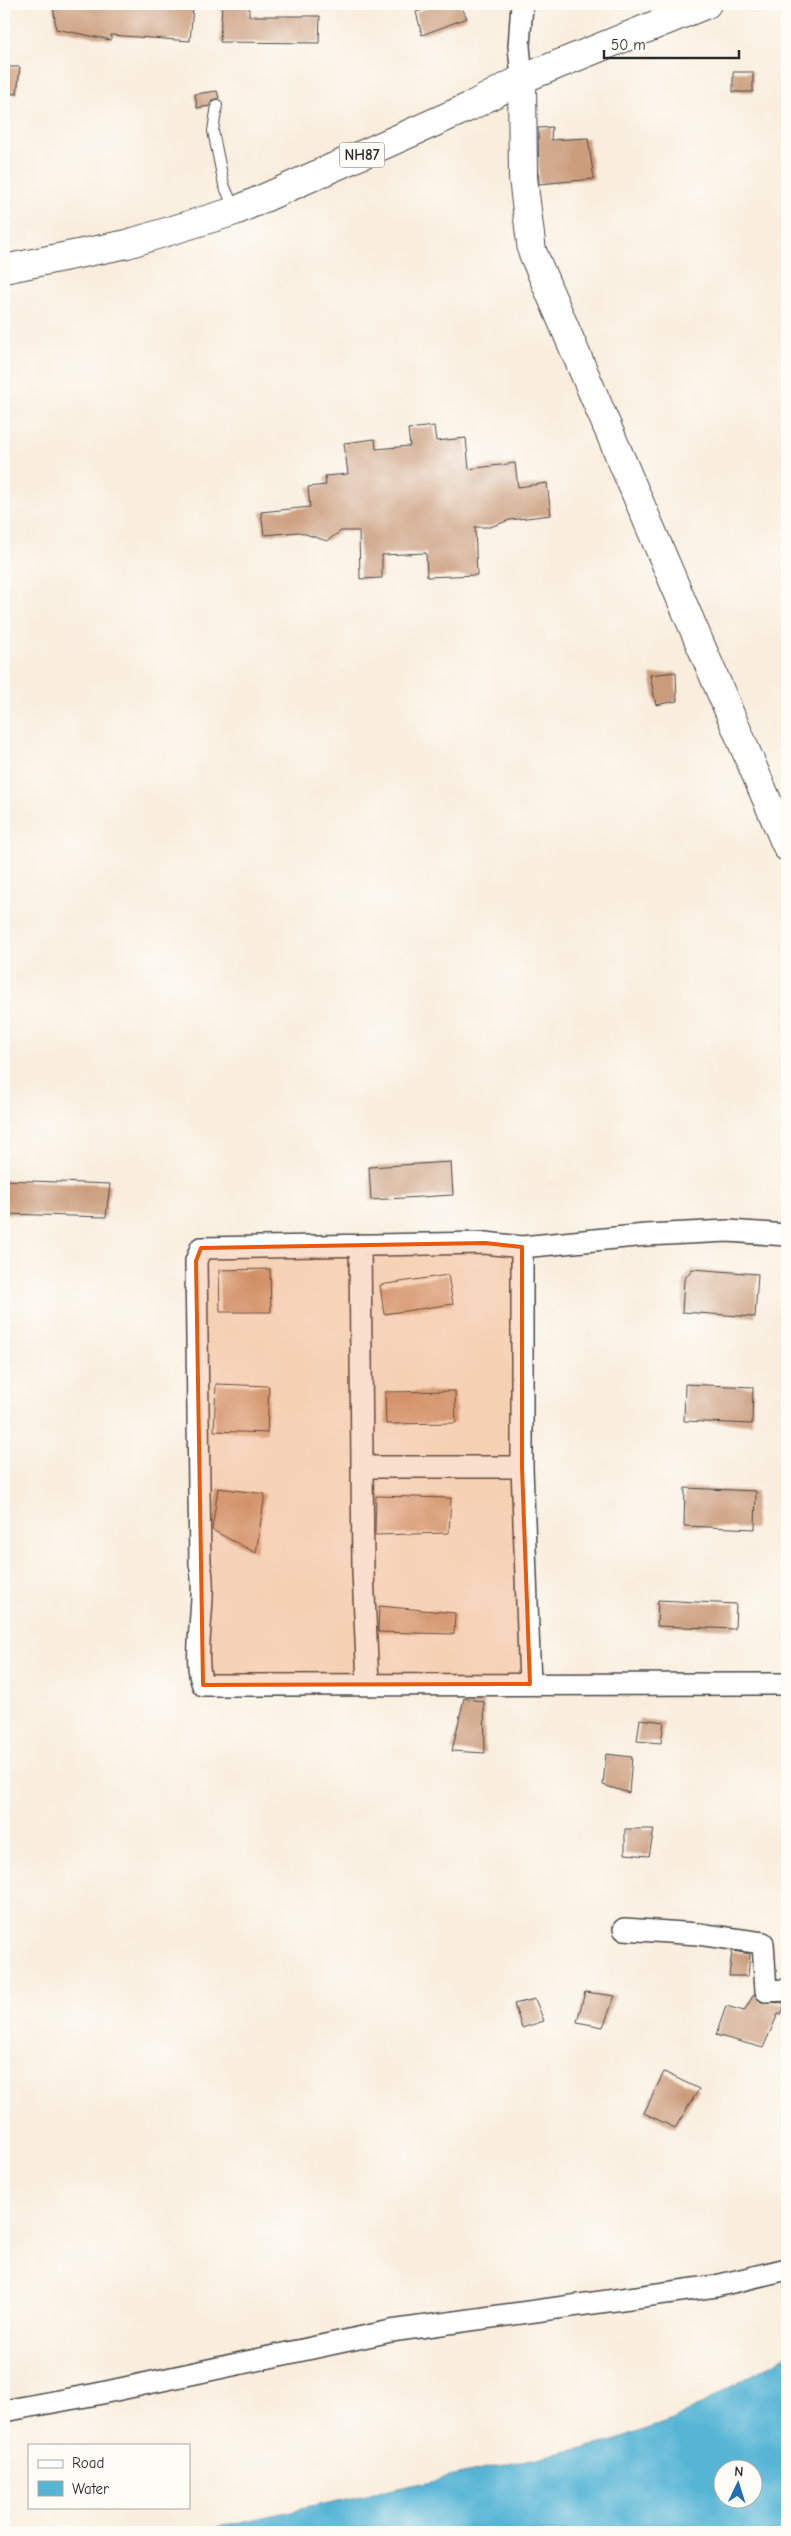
<svg xmlns="http://www.w3.org/2000/svg" width="791" height="2536" viewBox="0 0 791 2536" font-family="'Comic Neue',sans-serif">
  <style>
    .water { fill: #57b5d5; stroke: #417080; fill-rule: evenodd }
    .building { fill: #cb9c7c }
    .lines { fill: none; stroke-linecap: round; stroke-linejoin: round }
    .lane-casing { stroke: #4a4846; stroke-width: 12 }
    .street-casing { stroke: #4a4846; stroke-width: 24 }
    .secondary-casing { stroke: #4a4846; stroke-width: 30 }
    .highway-casing { stroke: #4a4846; stroke-width: 30 }
    .lane { stroke: #fff; stroke-width: 10 }
    .street { stroke: #fff; stroke-width: 21 }
    .secondary { stroke: #fff; stroke-width: 28 }
    .highway { stroke: #fff; stroke-width: 28 }
    .marked { fill: #e8590c; fill-opacity: 0.2; stroke: #e8590c; stroke-width: 4; stroke-linejoin: round }
    .labels { text-anchor: middle; stroke-width: 5; stroke-linejoin: round; paint-order: stroke }
    .shield { fill: #fdfcf7; stroke: #6a6a68; stroke-width: 1 }
    .shield-label { font-size: 15px; font-weight: bold; fill: #2b2b2b }
  </style>
  <rect width="100%" height="100%" fill="#fdfcf7"/>
  <filter id="ink" filterUnits="userSpaceOnUse"><feTurbulence type="fractalNoise" baseFrequency=".02" numOctaves="2"/><feDisplacementMap in="SourceGraphic" scale="10" xChannelSelector="R" yChannelSelector="G"/><feConvolveMatrix kernelMatrix="1 2 1 2 8 2 1 2 1" color-interpolation-filters="sRGB"/></filter>
  <filter id="wash" filterUnits="userSpaceOnUse"><feTurbulence type="fractalNoise" baseFrequency=".0096" numOctaves="4" result="noise"/><feDisplacementMap in="SourceGraphic" scale="20" xChannelSelector="R" yChannelSelector="G"/><feGaussianBlur stdDeviation="1.12" result="paint"/><feColorMatrix in="noise" values="0 0 0 0 0 0 0 0 0 0 0 0 0 0 0 0 0 1.4 0 .05"/><feComposite in="paint" operator="in"/></filter>
  <g filter="url(#wash)">
    <rect width="100%" height="100%" fill="#f9eede"/>
    <path class="water" d="M 787,2355 L 787,2532 L 195,2532 L 611,2442 L 675,2419 ZM 724,2468 L 754,2468 L 754,2498 L 724,2498 Z"/>
    <g id="blocks">
      <path class="building" d="M 53,4 L 193,7 L 190,41 L 111,35 L 111,40 L 56,29 Z
        M 222,4 L 249,4 L 249,16 L 320,16 L 319,43 L 220,42 Z
        M 440,4 L 460,4 L 467,18 L 422,35 L 416,12 Z
        M 4,67 L 20,67 L 17,94 L 4,93 Z
        M 733,72 L 753,72 L 753,92 L 733,92 Z
        M 217,91 L 219,98 L 212,100 L 210,106 L 197,108 L 195,94 Z
        M 552,127 L 551,140 L 588,138 L 594,179 L 539,184 L 538,128 Z
        M 434,426 L 436,441 L 466,438 L 469,469 L 515,463 L 518,487 L 547,483 L 551,515 L 510,520 L 490,527 L 475,527 L 477,575 L 427,577 L 426,553 L 382,555 L 382,578 L 360,579 L 359,531 L 341,531 L 327,541 L 299,532 L 264,535 L 261,512 L 310,507 L 308,487 L 326,485 L 325,476 L 348,474 L 344,443 L 375,439 L 376,449 L 410,446 L 408,429 Z
        M 676,672 L 677,701 L 656,705 L 650,675 Z
        M 451,1162 L 453,1195 L 371,1200 L 369,1167 Z
        M 4,1180 L 110,1184 L 106,1217 L 4,1214 Z
        M 270,1269 L 271,1312 L 220,1312 L 219,1270 Z
        M 692,1269 L 758,1274 L 755,1317 L 682,1312 L 684,1280 Z
        M 448,1275 L 453,1304 L 384,1314 L 380,1285 Z
        M 216,1384 L 269,1386 L 267,1433 L 214,1431 Z
        M 685,1384 L 753,1387 L 752,1424 L 684,1421 Z
        M 455,1391 L 456,1423 L 386,1424 L 385,1392 Z
        M 218,1488 L 265,1494 L 256,1553 L 212,1530 Z
        M 685,1488 L 756,1491 L 755,1529 L 684,1526 Z
        M 376,1496 L 451,1498 L 449,1533 L 375,1535 Z
        M 658,1600 L 736,1604 L 735,1629 L 657,1626 Z
        M 379,1606 L 455,1613 L 454,1634 L 378,1632 Z
        M 464,1698 L 484,1702 L 485,1753 L 452,1751 Z
        M 640,1719 L 664,1722 L 661,1743 L 637,1741 Z
        M 606,1754 L 632,1757 L 629,1793 L 603,1785 Z
        M 625,1829 L 654,1829 L 649,1856 L 625,1854 Z
        M 732,1951 L 750,1954 L 748,1976 L 729,1976 Z
        M 585,1992 L 615,1996 L 603,2027 L 577,2022 Z
        M 754,1994 L 761,2002 L 786,2003 L 781,2014 L 778,2014 L 763,2048 L 716,2035 L 726,2006 L 744,2011 Z
        M 535,1999 L 544,2021 L 522,2028 L 514,2004 Z
        M 664,2072 L 699,2089 L 675,2128 L 644,2113 Z"/>
    </g>
  </g>
  <g filter="url(#ink)">
    <use href="#blocks" fill-opacity="0" stroke="#4a4846" stroke-width="1"/>
    <g class="lines">
      <g class="lane-casing">
        <path id="lane" d="M 217,105 L 213,131 L 224,185 L 235,210"/>
      </g>
      <g class="street-casing">
        <path id="street" d="M 522,4 L 519,46 L 522,79
          M 787,1235 L 728,1231 L 646,1235 L 522,1247 L 485,1243 L 201,1248 L 196,1261 L 200,1564 C 208,1598 191,1658 203,1685 L 787,1684
          M 360,1245 L 363,1572 L 368,1684
          M 522,1247 L 522,1467 L 530,1684
          M 364,1467 L 522,1467
          M 624,1929 L 698,1934 L 763,1943 L 766,1991 L 787,1990
          M 4,2411 L 97,2394 L 391,2331 L 716,2286 L 787,2269"/>
      </g>
      <g class="secondary-casing">
        <path id="secondary" d="M 522,79 L 523,178 L 532,251 L 787,847"/>
      </g>
      <g class="highway-casing">
        <path id="highway" d="M 4,269 L 127,244 L 235,211 L 469,107 L 522,79 L 707,4"/>
      </g>
      <use href="#lane" class="lane"/>
      <use href="#street" class="street"/>
      <use href="#secondary" class="secondary"/>
      <use href="#highway" class="highway"/>
    </g>
  </g>
  <path class="marked" d="M 485,1243 L 522,1247 L 522,1467 L 530,1684 L 203,1685 L 196,1261 L 201,1248 Z"/>
  <g class="labels">
    <rect class="shield" x="339.5" y="142.5" width="45" height="25" rx="4"/>
    <g class="shield-label">
      <text x="362" y="160">NH87</text>
    </g>
  </g>
  <rect width="791" height="2536" fill="none" stroke="#fdfcf7" stroke-width="20"/>
  <rect x="28" y="2444" width="162" height="65" fill="#fdfcf7" stroke="#a9a8a5"/>
  <rect x="38" y="2460" width="25" height="8" fill="#ffffff" stroke="#a9a8a5"/>
  <text x="72" y="2468" font-size="15" fill="#2b2b2b">Road</text>
  <rect x="38" y="2481" width="25" height="15" fill="#57b5d5" stroke="#a9a8a5"/>
  <text x="72" y="2494" font-size="15" fill="#2b2b2b">Water</text>
  <g transform="translate(738 2484) rotate(4)"><circle r="24" fill="#fdfcf7" stroke="#a9a8a5"/>
  <path d="M0-4L9 19L0 12L-9 19Z" fill="#1f6fb2"/>
  <text y="-8" font-size="14" font-weight="bold" text-anchor="middle" fill="#2b2b2b">N</text>
  </g>
  <path d="M604 50v8h135v-8" fill="none" stroke="#2b2b2b" stroke-width="2.5"/>
  <text x="611" y="50" font-size="15" fill="#2b2b2b" stroke="#fdfcf7" stroke-width="4" paint-order="stroke">50 m</text>
</svg>
